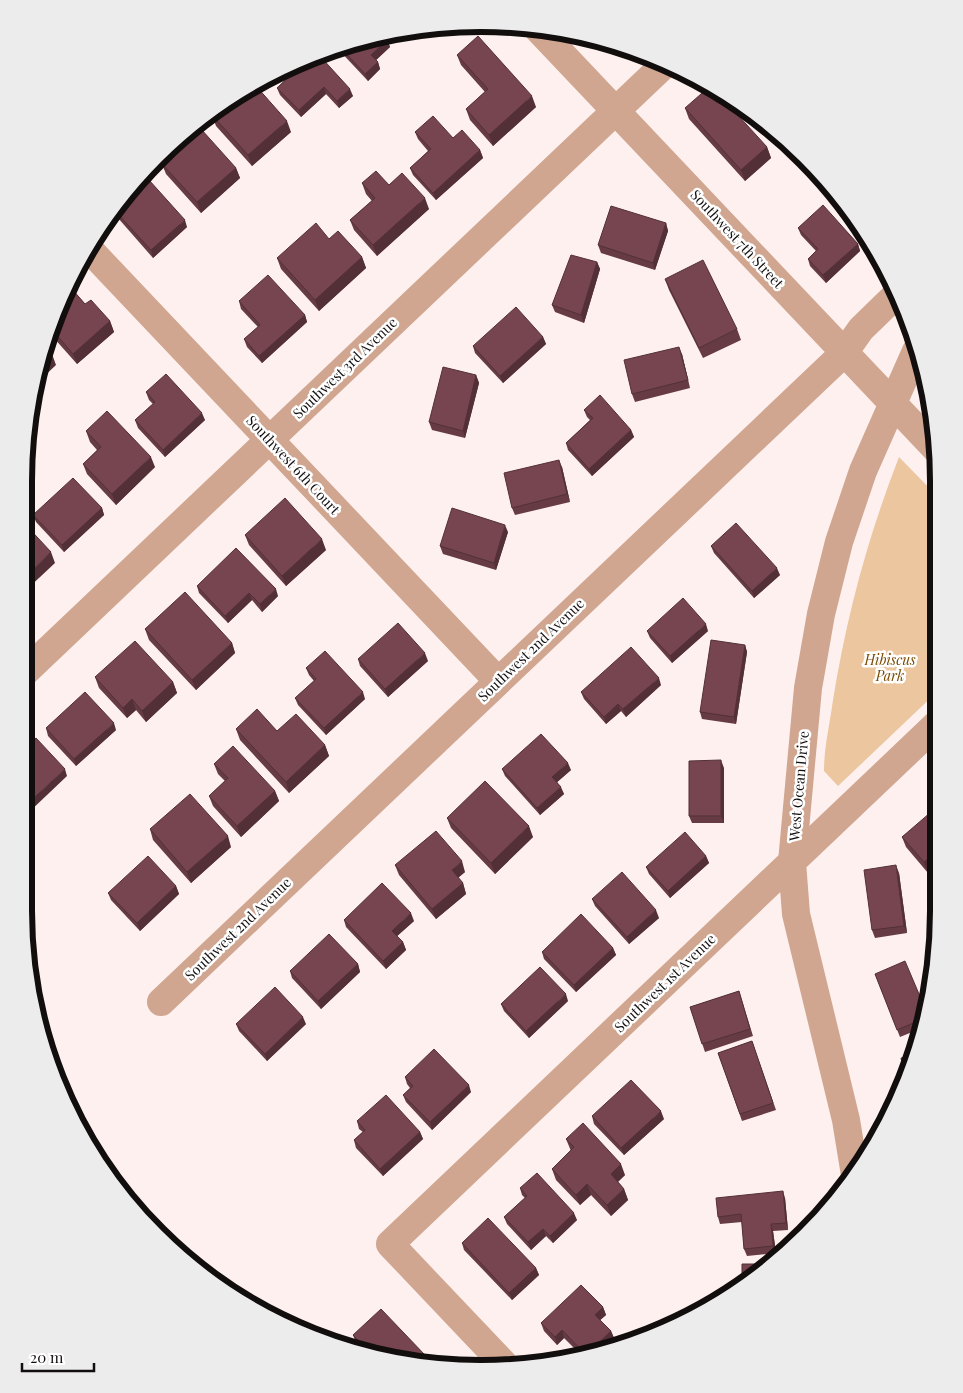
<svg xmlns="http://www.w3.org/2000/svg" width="963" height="1393" viewBox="0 0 963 1393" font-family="'Playfair Display',serif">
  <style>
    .green { fill: #ebc69f }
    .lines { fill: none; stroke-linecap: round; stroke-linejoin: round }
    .minor { stroke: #d0a690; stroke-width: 28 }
    .wall { fill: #663b44 }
    .shaded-wall { fill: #533037 }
    .building { fill: #77454f; stroke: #533037 }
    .labels { text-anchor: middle; stroke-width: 5; stroke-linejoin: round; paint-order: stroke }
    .street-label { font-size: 14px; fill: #120e0e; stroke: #fff }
    .park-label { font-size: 14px; font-style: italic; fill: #7a4a00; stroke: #fff }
    .rim { fill: none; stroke: #120e0e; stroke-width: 6 }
  </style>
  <rect width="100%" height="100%" fill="#fdf0ee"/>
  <path class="green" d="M 899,457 L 939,498 L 939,690 L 838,786 L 824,771 C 824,747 830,723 833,700 C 847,614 868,537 899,457 Z"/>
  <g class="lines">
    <path class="minor" d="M 538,29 L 936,449
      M 88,248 L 498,681
      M 24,673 L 666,63
      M 161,1002 L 844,353 L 861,329 L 897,294
      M 855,1175 L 846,1120 L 796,914 L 792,862 L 808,688 L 821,614 L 839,542 L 863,471 L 916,351
      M 503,1363 L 390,1244 L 939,722"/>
  </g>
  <path class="wall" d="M 383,35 L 387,40 L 390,47 L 376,60 L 378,62 L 380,69 L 368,81 L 338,49 Z
    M 457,55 L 536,107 L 493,146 L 470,120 L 466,109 L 485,92 L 461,65 Z
    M 307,58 L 353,96 L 339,108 L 326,94 L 301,117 L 280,95 L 277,88 L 289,76 L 284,71 Z
    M 685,108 L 767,147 L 771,158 L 745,181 L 689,119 Z
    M 212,115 L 291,132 L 252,166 L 216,126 Z
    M 754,116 L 769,129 L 767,131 Z
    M 415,132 L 453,138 L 480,150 L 483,158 L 436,200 L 413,175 L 410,168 L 428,151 L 418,139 Z
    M 162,164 L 236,168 L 240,178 L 201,213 L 166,174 Z
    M 362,183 L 389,185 L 429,209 L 377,256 L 354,230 L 350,220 L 372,201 L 366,194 Z
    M 122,205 L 187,227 L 153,258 L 118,218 L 116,213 Z
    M 666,223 L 668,231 L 655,270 L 601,253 L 598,245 Z
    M 798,228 L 858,244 L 860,251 L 826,283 L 810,266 L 808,259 L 816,251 L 801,235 Z
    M 329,239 L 362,257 L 366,268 L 319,311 L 281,269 L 277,258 Z
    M 597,262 L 600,269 L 584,323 L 555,312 L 552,305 Z
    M 665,279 L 737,329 L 741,340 L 703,358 L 669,290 Z
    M 72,289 L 85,304 L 110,321 L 114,332 L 77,364 L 53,337 Z
    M 239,301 L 305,315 L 307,322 L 262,363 L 247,347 L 244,339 L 258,327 L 241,309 Z
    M 543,337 L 546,344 L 503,383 L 475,353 L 473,346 Z
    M 682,354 L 690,388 L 635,402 L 632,394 Z
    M 476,375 L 479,383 L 465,438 L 432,430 L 429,422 Z
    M 146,392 L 205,420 L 165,457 L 138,428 L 135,420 L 153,404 L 149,400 Z
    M 584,410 L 631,430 L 634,437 L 592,476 L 568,450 L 566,443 L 590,420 L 587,417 Z
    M 86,431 L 155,467 L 116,505 L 87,474 L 83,464 L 97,450 L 90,442 Z
    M 562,467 L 570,502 L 515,515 L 512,508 Z
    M 102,508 L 104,515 L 64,552 L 36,522 L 33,515 Z
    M 508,532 L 496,570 L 443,554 L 440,546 Z
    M 245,535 L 326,550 L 286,586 L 249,545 Z
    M 711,546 L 780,575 L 754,598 L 714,553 Z
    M 197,586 L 278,596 L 262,612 L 252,600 L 228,623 L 199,593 Z
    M 145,629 L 232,643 L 235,653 L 196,690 L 149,640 Z
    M 647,631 L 708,631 L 672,663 L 650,638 Z
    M 745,645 L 747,652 L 736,724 L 702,719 L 700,712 Z
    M 358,659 L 428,661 L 388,697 L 360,666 Z
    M 306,668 L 365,699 L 326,735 L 298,705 L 295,698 L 314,681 L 309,675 Z
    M 95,677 L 173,682 L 177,693 L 146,722 L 136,710 L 127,718 L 99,688 Z
    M 661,685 L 626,717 L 621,711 L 606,724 L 584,699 L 581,692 Z
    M 46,728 L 116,730 L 76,766 L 48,736 Z
    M 236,729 L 325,745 L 329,756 L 289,793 L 240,740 Z
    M 214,764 L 275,791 L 279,801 L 241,837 L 213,806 L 209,796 L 225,781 L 218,774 Z
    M 724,768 L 724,823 L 692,823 L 689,816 Z
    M 502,769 L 571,770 L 557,782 L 564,794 L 540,815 L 505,776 Z
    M 939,808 L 939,864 L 928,873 L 906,847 L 902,837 Z
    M 447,818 L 533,837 L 495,874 L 451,828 Z
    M 150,829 L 231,847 L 191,883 L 153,840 Z
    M 706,856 L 709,863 L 670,898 L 649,874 L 646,867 Z
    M 395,865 L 465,872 L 458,878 L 463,883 L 466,894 L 436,919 L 399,875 Z
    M 899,873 L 907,933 L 875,938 L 872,930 Z
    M 176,886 L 179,894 L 140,931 L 111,900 L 108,893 Z
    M 592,899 L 659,918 L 629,944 L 595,906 Z
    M 344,920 L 414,921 L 397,936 L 403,942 L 406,950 L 386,969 L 346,927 Z
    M 613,948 L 616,955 L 576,992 L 544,959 L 542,952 Z
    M 358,964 L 360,972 L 321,1009 L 292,978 L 290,971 Z
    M 875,974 L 927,1013 L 922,1028 L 900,1037 Z
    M 739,991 L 753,1036 L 705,1052 L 690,1007 Z
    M 568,1001 L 529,1038 L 504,1011 L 501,1004 Z
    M 236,1024 L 306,1024 L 267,1061 L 239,1031 Z
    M 752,1041 L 776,1110 L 742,1121 L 718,1053 Z
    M 405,1077 L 471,1092 L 432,1130 L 406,1102 L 403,1095 L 410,1088 L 407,1084 Z
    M 592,1116 L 664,1119 L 624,1155 L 594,1124 Z
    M 357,1121 L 420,1132 L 423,1139 L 383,1176 L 356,1148 L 354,1140 L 363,1132 L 359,1129 Z
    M 566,1139 L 625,1175 L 618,1182 L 624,1189 L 628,1200 L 611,1216 L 591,1195 L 580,1205 L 556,1180 L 552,1169 L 571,1151 Z
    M 520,1188 L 577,1220 L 553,1243 L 546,1236 L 531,1250 L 507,1224 L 504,1217 L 525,1198 L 522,1195 Z
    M 785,1198 L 788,1230 L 773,1231 L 776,1253 L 747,1256 L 744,1249 L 742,1222 L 720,1224 L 718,1217 Z
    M 462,1243 L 536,1268 L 539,1275 L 512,1300 L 464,1250 Z
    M 603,1307 L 606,1315 L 600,1320 L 611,1331 L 614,1338 L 602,1350 L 582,1356 L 564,1338 L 557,1345 L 544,1331 L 541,1323 Z
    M 353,1335 L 424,1354 L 428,1365 L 422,1365 L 359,1348 L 357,1346 Z"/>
  <path class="shaded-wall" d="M 387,40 L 390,47 L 374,62 L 371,55 Z
    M 378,62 L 380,69 L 368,81 L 365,74 Z
    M 324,87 L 326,94 L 301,117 L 299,110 Z
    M 350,89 L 353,96 L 339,108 L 337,101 Z
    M 532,96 L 536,107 L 493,146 L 489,135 Z
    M 287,121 L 291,132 L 252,166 L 248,155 Z
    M 765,125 L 769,129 L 767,131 Z
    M 767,147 L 771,158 L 745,181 L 741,170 Z
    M 480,150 L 483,158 L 436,200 L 433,193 Z
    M 236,168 L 240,178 L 201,213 L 197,202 Z
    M 425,198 L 429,209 L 377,256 L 373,245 Z
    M 185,220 L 187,227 L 153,258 L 151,250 Z
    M 666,223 L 668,231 L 655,270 L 653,263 Z
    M 858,244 L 860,251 L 826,283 L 823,275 Z
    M 362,257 L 366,268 L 319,311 L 315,300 Z
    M 597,262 L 600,269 L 584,323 L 581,315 Z
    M 305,315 L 307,322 L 262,363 L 259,356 Z
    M 110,321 L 114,332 L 77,364 L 73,354 Z
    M 543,337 L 546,344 L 503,383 L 500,376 Z
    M 679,347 L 682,354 L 690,388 L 688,380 Z
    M 52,354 L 56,365 L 36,384 L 44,363 Z
    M 476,375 L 479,383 L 465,438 L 463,431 Z
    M 202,413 L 205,420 L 165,457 L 163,450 Z
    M 631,430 L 634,437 L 592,476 L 589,469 Z
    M 151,457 L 155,467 L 116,505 L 112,494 Z
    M 559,460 L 562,467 L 570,502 L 567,494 Z
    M 102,508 L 104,515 L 64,552 L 62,545 Z
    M 505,525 L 508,532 L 496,570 L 494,563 Z
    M 322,539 L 326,550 L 286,586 L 282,576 Z
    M 51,552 L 55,563 L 24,592 L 24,578 Z
    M 777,568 L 780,575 L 754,598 L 752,591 Z
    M 276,589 L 278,596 L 262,612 L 260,604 Z
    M 249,593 L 252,600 L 228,623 L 225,616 Z
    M 706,624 L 708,631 L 672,663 L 670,656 Z
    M 232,643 L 235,653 L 196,690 L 192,680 Z
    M 745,645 L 747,652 L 736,724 L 734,717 Z
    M 425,653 L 428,661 L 388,697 L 385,689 Z
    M 659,678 L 661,685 L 626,717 L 623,709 Z
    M 173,682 L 177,693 L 146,722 L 142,711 Z
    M 363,692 L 365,699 L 326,735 L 324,728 Z
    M 132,699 L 136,710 L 127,718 L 123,708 Z
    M 618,704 L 621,711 L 606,724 L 604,717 Z
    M 114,723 L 116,730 L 76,766 L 74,759 Z
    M 325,745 L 329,756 L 289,793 L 286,782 Z
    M 721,760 L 724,768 L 724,823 L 721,816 Z
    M 568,763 L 571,770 L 555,784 L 552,777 Z
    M 65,769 L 67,776 L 27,814 L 24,807 Z
    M 561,787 L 564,794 L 540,815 L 537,808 Z
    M 275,791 L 279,801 L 241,837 L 237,826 Z
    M 529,826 L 533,837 L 495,874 L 491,863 Z
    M 228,836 L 231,847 L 191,883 L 187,872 Z
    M 939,850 L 939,864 L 928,873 L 924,862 Z
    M 706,856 L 709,863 L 670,898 L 668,891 Z
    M 462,861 L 465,872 L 455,880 L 452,870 Z
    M 896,865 L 899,873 L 907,933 L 904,926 Z
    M 463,883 L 466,894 L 436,919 L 432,909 Z
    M 176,886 L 179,894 L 140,931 L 137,923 Z
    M 656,910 L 659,918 L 629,944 L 627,937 Z
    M 411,913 L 414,921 L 395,938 L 392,931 Z
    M 403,942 L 406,950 L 386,969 L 383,961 Z
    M 613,948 L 616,955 L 576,992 L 574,985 Z
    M 358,964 L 360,972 L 321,1009 L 318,1001 Z
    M 566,994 L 568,1001 L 529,1038 L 526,1031 Z
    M 303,1017 L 306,1024 L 267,1061 L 265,1054 Z
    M 469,1085 L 471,1092 L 432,1130 L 430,1122 Z
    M 661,1111 L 664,1119 L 624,1155 L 621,1148 Z
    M 420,1132 L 423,1139 L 383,1176 L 380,1169 Z
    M 621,1164 L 625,1175 L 614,1185 L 611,1174 Z
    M 587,1184 L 591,1195 L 580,1205 L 576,1195 Z
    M 624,1189 L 628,1200 L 611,1216 L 607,1205 Z
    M 783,1191 L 785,1198 L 788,1230 L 786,1223 Z
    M 574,1213 L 577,1220 L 553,1243 L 550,1236 Z
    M 771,1224 L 773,1231 L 776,1253 L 773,1246 Z
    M 543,1229 L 546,1236 L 531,1250 L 528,1242 Z
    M 536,1268 L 539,1275 L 512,1300 L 509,1293 Z
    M 603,1307 L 606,1315 L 598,1322 L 595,1315 Z
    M 562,1330 L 564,1338 L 557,1345 L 555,1337 Z
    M 611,1331 L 614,1338 L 602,1350 L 586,1355 Z
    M 424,1354 L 428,1365 L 422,1365 L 415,1363 Z"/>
  <path class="building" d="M 383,35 L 387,40 L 371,55 L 378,62 L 365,74 L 341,48 Z
    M 478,36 L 532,96 L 489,135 L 466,109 L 488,89 L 457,55 Z
    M 319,55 L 350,89 L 337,101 L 324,87 L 299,110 L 277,88 L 292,74 L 287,69 L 307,58 Z
    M 256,86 L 287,121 L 248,155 L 212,115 L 228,101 Z
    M 709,87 L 715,90 L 767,147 L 741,170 L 685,108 Z
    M 433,116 L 453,138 L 462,130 L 480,150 L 433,193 L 410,168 L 431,149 L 415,132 Z
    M 201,129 L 236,168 L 197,202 L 162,164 Z
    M 376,171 L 389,185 L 402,173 L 425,198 L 373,245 L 350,220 L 375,198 L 362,183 Z
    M 149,180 L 185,220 L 151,250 L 116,212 L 122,205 Z
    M 823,205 L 858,244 L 823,275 L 808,259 L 818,249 L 798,228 Z
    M 611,206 L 666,223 L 653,263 L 598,245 Z
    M 316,223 L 329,239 L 338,231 L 362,257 L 315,300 L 277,258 Z
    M 571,255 L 597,262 L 581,315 L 552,305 Z
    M 703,260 L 737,329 L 699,348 L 665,279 Z
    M 268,275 L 305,315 L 259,356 L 244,339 L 260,325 L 239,301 Z
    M 72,289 L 85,304 L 91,300 L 110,321 L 73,354 L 55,333 Z
    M 516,307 L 543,337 L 500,376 L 473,346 Z
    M 679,347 L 688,380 L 632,394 L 624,360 Z
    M 48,350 L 52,354 L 44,363 Z
    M 443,367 L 476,375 L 463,431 L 429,422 Z
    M 166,374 L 202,413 L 163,450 L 135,420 L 155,402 L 146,392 Z
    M 600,395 L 631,430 L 589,469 L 566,443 L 593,418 L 584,410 Z
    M 107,411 L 151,457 L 112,494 L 83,464 L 101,447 L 86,431 Z
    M 559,460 L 567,494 L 512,508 L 504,473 Z
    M 73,478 L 102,508 L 62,545 L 33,515 Z
    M 285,498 L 322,539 L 282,576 L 245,535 Z
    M 452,508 L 505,525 L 494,563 L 440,546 Z
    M 24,523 L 51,552 L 24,578 Z
    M 736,523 L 777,568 L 752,591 L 711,546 Z
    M 236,548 L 276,589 L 260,604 L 249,593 L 225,616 L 197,586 Z
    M 185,592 L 232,643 L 192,680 L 145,629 Z
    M 683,598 L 706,624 L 670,656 L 647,631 Z
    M 398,623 L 425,653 L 385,689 L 358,659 Z
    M 711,640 L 745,645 L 734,717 L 700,712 Z
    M 135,641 L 173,682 L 142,711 L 132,699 L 123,708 L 95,677 Z
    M 631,647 L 659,678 L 623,709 L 618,704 L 604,717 L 581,692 Z
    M 325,651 L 363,692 L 324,728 L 295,698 L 316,679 L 306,668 Z
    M 85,692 L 114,723 L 74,759 L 46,728 Z
    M 257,709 L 277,731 L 296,714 L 325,745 L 286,782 L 236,729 Z
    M 541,734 L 568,763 L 552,777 L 561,787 L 537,808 L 502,769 Z
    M 36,738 L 65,769 L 24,807 L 24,749 Z
    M 233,746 L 275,791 L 237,826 L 209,796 L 228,778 L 214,764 Z
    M 721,760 L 721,816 L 689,816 L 689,761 Z
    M 485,781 L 529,826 L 491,863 L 447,818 Z
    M 190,794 L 228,836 L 187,872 L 150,829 Z
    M 938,806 L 939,808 L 939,850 L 924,862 L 902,837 Z
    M 436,831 L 462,861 L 452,870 L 463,883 L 432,909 L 395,865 Z
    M 685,832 L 706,856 L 668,891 L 646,867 Z
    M 148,856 L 176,886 L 137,923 L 108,893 Z
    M 896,865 L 904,926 L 872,930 L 864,870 Z
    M 622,872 L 656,910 L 627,937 L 592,899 Z
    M 382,883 L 411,913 L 392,931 L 403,942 L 383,961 L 344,920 Z
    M 581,914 L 613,948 L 574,985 L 542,952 Z
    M 329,934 L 358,964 L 318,1001 L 290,971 Z
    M 905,961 L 927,1013 L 925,1018 L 897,1030 L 875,974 Z
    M 540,967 L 566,994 L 526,1031 L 501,1004 Z
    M 275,987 L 303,1017 L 265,1054 L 236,1024 Z
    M 739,991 L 750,1029 L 702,1044 L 690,1007 Z
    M 752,1041 L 773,1103 L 740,1114 L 718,1053 Z
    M 434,1049 L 469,1085 L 430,1122 L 403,1095 L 413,1086 L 405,1077 Z
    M 914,1056 L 906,1081 L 901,1058 Z
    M 631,1080 L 661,1111 L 621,1148 L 592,1116 Z
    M 386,1095 L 420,1132 L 380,1169 L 354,1140 L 365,1130 L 357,1121 Z
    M 583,1123 L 621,1164 L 611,1174 L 624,1189 L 607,1205 L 587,1184 L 576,1195 L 552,1169 L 574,1147 L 566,1139 Z
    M 537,1173 L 574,1213 L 550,1236 L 543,1229 L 528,1242 L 504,1217 L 527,1196 L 520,1188 Z
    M 783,1191 L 786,1223 L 771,1224 L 773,1246 L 744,1249 L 741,1214 L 718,1217 L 716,1198 Z
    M 488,1218 L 536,1268 L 509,1293 L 462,1243 Z
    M 742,1264 L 765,1264 L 742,1281 Z
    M 581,1285 L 603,1307 L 595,1315 L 611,1331 L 586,1355 L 562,1330 L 555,1337 L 541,1323 Z
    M 381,1309 L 424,1354 L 415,1363 L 360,1349 L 363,1346 L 353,1335 Z
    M 627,1333 L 633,1339 L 614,1346 Z"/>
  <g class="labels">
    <g class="street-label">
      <text transform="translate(737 239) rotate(47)" y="5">Southwest 7th Street</text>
      <text transform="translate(345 368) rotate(-44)" y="5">Southwest 3rd Avenue</text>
      <text transform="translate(293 465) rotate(47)" y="5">Southwest 6th Court</text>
      <text transform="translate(531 650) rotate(-44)" y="5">Southwest 2nd Avenue</text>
      <text transform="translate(799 786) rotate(-85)" y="5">West Ocean Drive</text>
      <text transform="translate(238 929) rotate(-44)" y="5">Southwest 2nd Avenue</text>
      <text transform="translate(665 983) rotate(-44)" y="5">Southwest 1st Avenue</text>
    </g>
    <g class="park-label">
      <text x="890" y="665">Hibiscus<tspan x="890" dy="16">Park</tspan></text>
    </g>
  </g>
  <path d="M0 0H963V1393H0ZM481 32H481A449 449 0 0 1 930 481V911A449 449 0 0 1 481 1360H481A449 449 0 0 1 32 911V481A449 449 0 0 1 481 32Z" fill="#ececec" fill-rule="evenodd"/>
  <path class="rim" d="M481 32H481A449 449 0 0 1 930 481V911A449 449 0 0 1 481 1360H481A449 449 0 0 1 32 911V481A449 449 0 0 1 481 32Z"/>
  <path d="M22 1363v8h72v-8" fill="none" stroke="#120e0e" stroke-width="2.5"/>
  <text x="30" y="1363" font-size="15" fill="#120e0e" stroke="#ffffff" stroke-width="4" paint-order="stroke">20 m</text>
</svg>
